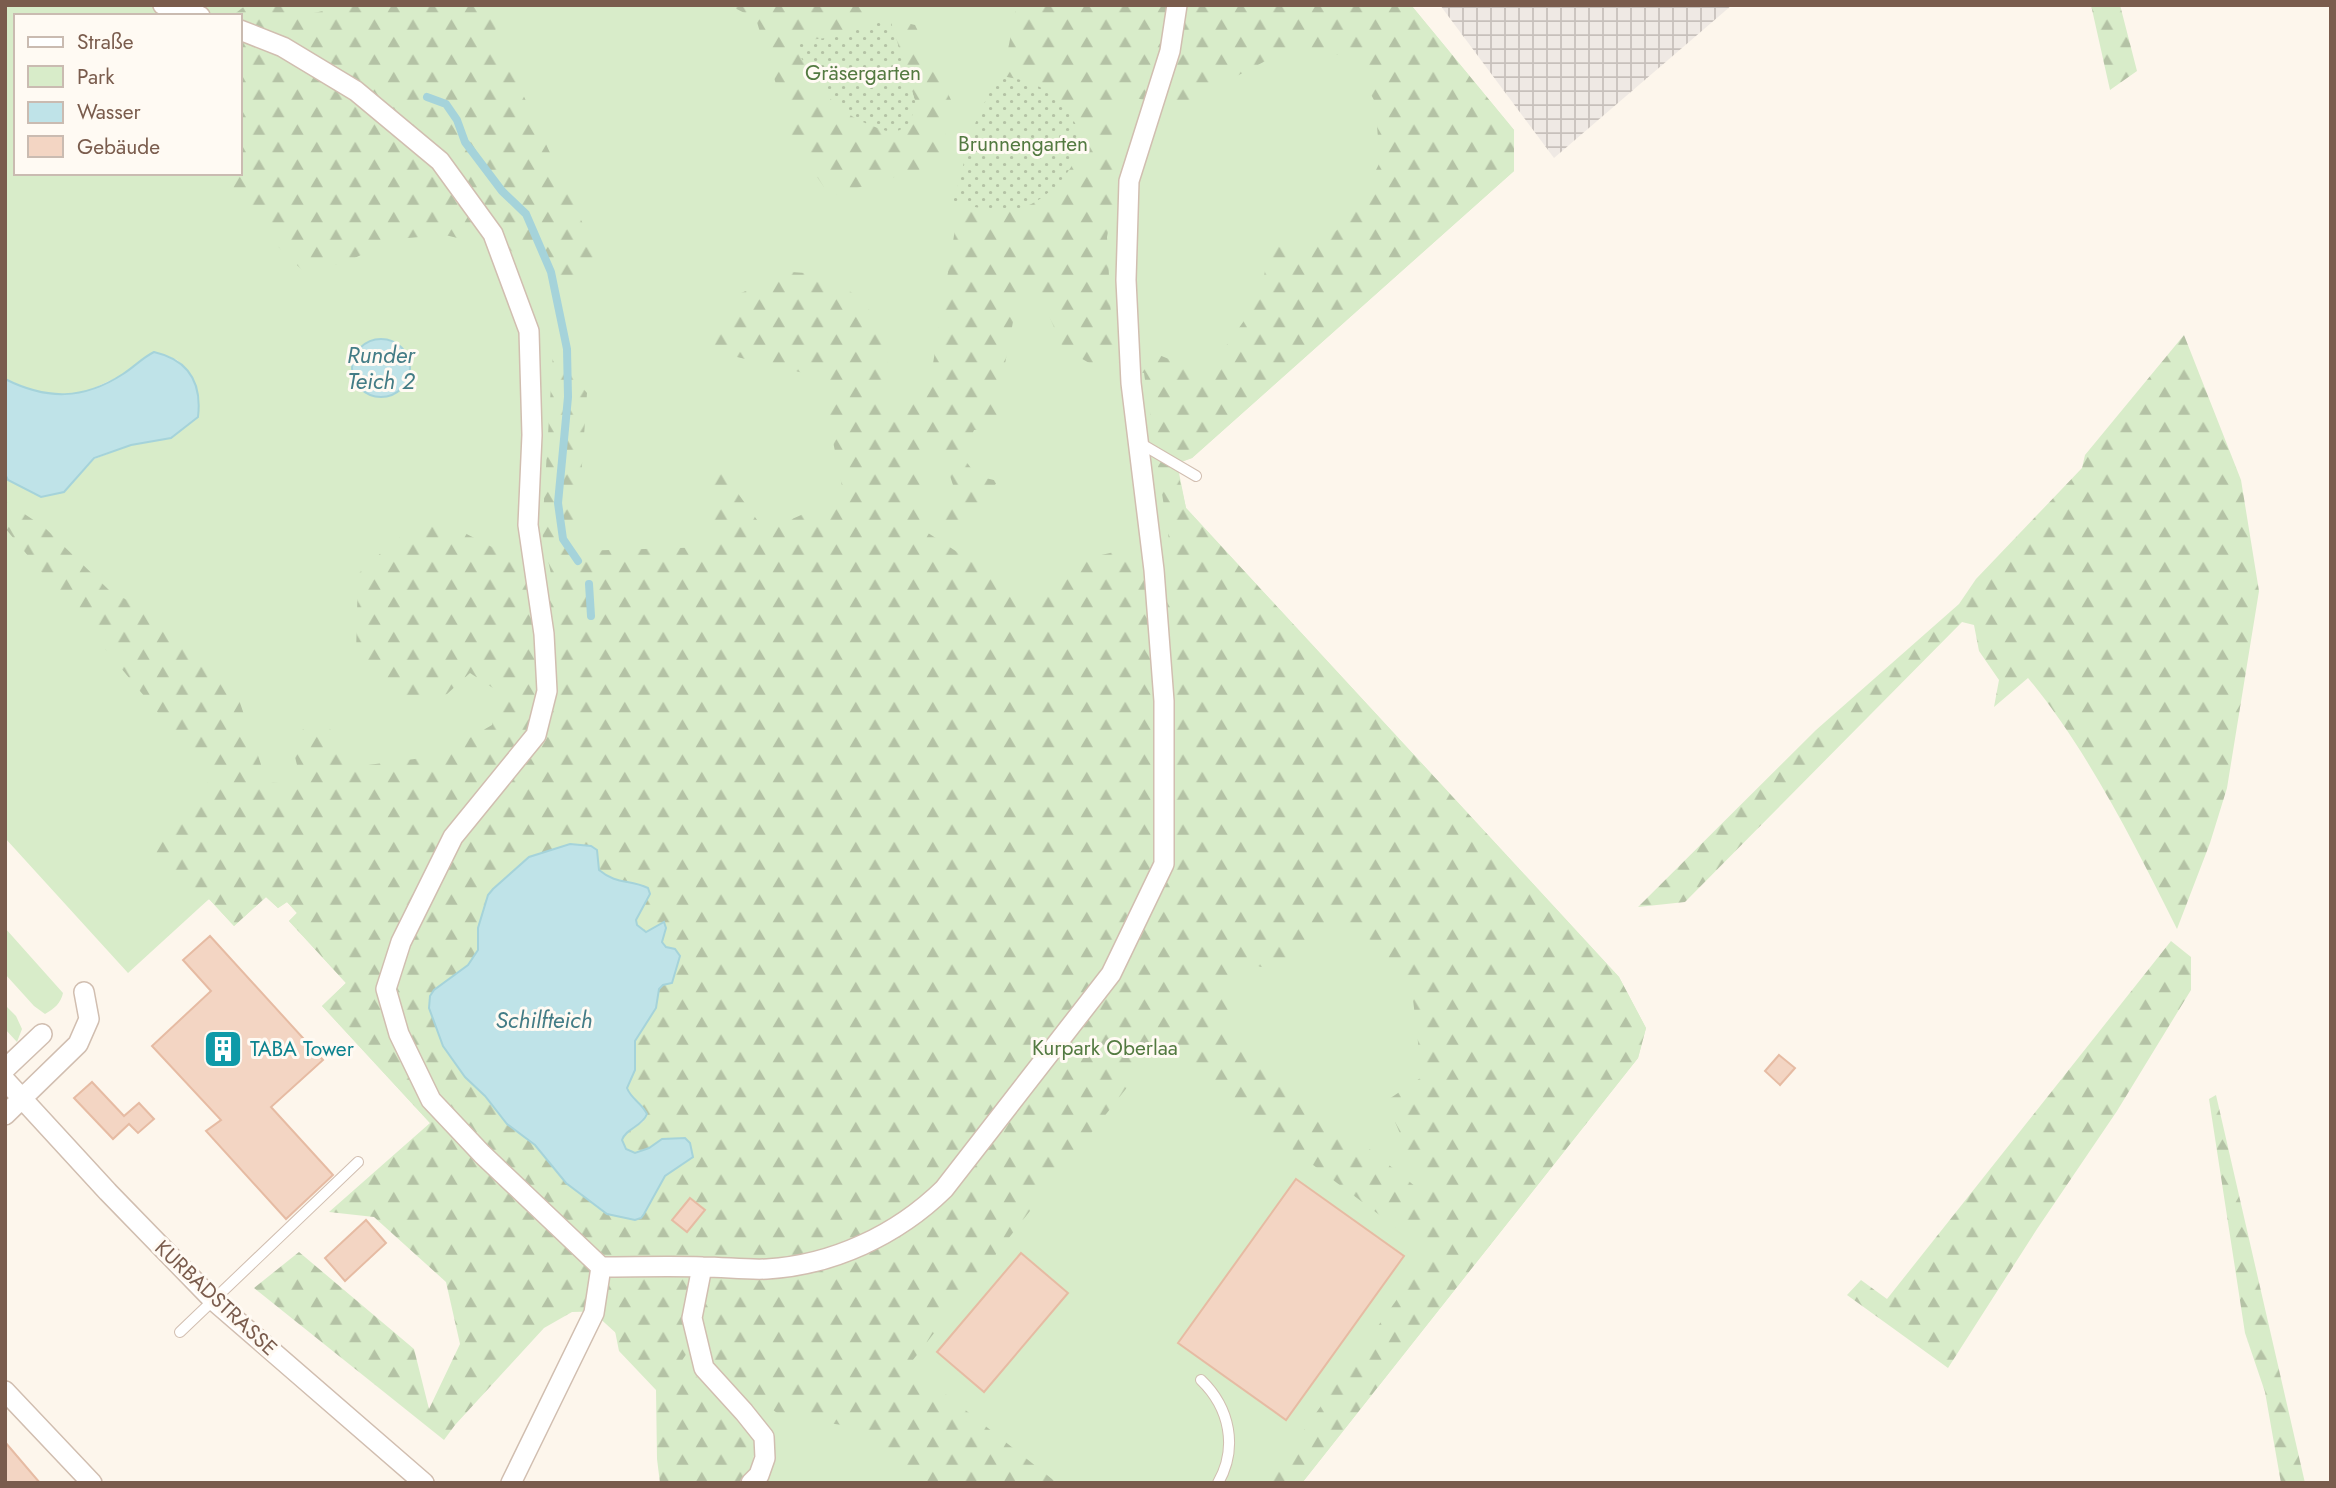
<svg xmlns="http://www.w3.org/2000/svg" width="2336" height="1488" viewBox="0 0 2336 1488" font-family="Jost,sans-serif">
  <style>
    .industrial { fill: url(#industrial-grid) }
    .green { fill: #d8ecc9; fill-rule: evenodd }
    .forest { fill: url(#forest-firs); fill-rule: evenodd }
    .garden { fill: url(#garden-dots) }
    .water { fill: #bfe3e8; stroke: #a5d3da; stroke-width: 2 }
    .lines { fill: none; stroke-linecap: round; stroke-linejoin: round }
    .stream { stroke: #a5d3da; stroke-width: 8 }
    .building { fill: #f3d5c3; stroke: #e6bba3; stroke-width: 2 }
    .lane-casing { stroke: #d1beb0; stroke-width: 12 }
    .street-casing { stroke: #d1beb0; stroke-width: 22 }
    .lane { stroke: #fff; stroke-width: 10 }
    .street { stroke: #fff; stroke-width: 19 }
    .labels { text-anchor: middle; stroke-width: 6; stroke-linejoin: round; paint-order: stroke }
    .park-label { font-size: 21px; fill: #537a41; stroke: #fffaf3 }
    .culture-label { font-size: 21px; fill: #0d838f; stroke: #fffaf3; text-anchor: start }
    .street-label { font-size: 21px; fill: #7a5c4d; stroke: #fffaf3 }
    .water-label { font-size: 23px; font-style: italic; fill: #437c86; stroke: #fffaf3 }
  </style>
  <defs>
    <pattern id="industrial-grid" width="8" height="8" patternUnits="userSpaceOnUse" patternTransform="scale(1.75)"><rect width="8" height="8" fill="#efe9e4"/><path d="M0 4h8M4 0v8" fill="none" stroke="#c7c0bb"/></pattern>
    <pattern id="forest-firs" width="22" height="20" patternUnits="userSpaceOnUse" patternTransform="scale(1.75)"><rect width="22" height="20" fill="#d8ecc9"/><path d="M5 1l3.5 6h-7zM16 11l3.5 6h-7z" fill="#b4c2a5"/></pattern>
    <pattern id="garden-dots" width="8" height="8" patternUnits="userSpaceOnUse" patternTransform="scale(1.75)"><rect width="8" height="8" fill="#d8ecc9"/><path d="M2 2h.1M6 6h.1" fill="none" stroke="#b4c2a5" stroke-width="1.8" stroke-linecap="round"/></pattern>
  </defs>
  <rect width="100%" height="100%" fill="#fdf6ec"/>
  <path class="industrial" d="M 1440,5 L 1732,5 L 1554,158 Z"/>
  <path class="green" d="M 5,5 L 1411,5 L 1514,130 L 1514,171 L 1192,458 L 1177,463 L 1186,508 L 1619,977 L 1646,1028 L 1638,1058 L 1302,1483 L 760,1483 L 770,1459 L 748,1454 L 594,1313 L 430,1123 L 322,1006 L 346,983 L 289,921 L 297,913 L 287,902 L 278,908 L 266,897 L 234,926 L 209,899 L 128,973 L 5,838 L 5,474 L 8,480 L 64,492 L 94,459 L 131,445 L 171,438 L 184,366 L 177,360 L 165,355 L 81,394 L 58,395 L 35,391 L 5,379 ZM 16,16 L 240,16 L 240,173 L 16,173 ZM 376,339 C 397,339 411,353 410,374 L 352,367 L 359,349 ZM 478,928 L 644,1121 L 566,1183 L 443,1046 L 429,1008 L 439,985 L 478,950 Z
    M 5,928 L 63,993 C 61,1003 54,1009 45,1014 L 34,1006 L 5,974 Z
    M 5,1005 L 16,1016 L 22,1029 L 17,1042 L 5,1029 Z"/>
  <path class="forest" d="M 246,5 L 294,5 L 295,17 L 351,5 L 499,5 L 495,34 L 601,263 L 566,298 L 523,254 L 445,235 L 395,239 L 344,263 L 302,270 L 209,179 L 212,173 L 240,173 L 240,16 L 232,16 Z
    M 729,5 L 858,5 L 871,27 L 832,37 L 793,43 L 815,80 L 838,107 L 916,104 L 890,19 L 915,25 L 952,102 L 939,164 L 830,196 L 794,143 L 756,19 Z
    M 1017,5 L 1411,5 L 1514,130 L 1514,171 L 1192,458 L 1176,464 L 1186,508 L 1619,977 L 1646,1028 L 1638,1058 L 1302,1483 L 1266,1483 L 1430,1253 L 1158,1048 L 909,1365 L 1057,1483 L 912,1483 L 862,1428 L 781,1416 L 691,1347 L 681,1362 L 731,1410 L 756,1444 L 751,1471 L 738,1483 L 660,1483 L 657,1459 L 656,1390 L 619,1351 L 611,1311 L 572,1312 L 544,1328 L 455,1425 L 444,1440 L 254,1288 L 299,1252 L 414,1349 L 429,1409 L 460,1344 L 446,1282 L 374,1217 L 329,1212 L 430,1123 L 322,1006 L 346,983 L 289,921 L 297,913 L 287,902 L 278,908 L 266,897 L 234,926 L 209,899 L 201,905 L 142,844 L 212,778 L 5,528 L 5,501 L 44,527 L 110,591 L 171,623 L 212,662 L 238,697 L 267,782 L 302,785 L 292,745 L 301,731 L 320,717 L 360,766 L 438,756 L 492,725 L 499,692 L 470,673 L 447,694 L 416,703 L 383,686 L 356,655 L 358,574 L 396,539 L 443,522 L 498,550 L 538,583 L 555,592 L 542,533 L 553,353 L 587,393 L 576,551 L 713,547 L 711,456 L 765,531 L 844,496 L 820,377 L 712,351 L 734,296 L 791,272 L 820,274 L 861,298 L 892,343 L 877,407 L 903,414 L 930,382 L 958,211 L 1001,187 L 1006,113 L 1006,59 ZM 1292,47 L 1351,57 L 1375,102 L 1380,162 L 1352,218 L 1318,245 L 1270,237 L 1261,297 L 1206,374 L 1112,336 L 1107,237 L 1119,174 L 1109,114 L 1126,97 L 1182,105 ZM 1040,295 L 1063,348 L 1098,368 L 1144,373 L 1176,587 L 1149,585 L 1127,549 L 1063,564 L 1051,595 L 1032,601 L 922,529 L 924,444 L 940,446 L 953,485 L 942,518 L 956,536 L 998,481 L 977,476 L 962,456 L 974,430 L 1004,429 L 999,395 L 1017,301 ZM 570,844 L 599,861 L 599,870 C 611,880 621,883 636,883 L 646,903 L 636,920 L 637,925 L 646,932 L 657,924 L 666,928 L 662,942 L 664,945 L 677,950 L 678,966 L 672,983 L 663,985 L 659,990 L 648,1018 L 635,1041 L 635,1070 L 627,1088 L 632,1097 L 641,1104 L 644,1121 L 624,1135 L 622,1140 L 626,1149 L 635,1153 L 649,1148 L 662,1139 L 685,1138 L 693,1150 L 693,1156 L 665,1176 L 644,1214 L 641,1218 L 635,1220 L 617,1217 L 596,1206 L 566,1183 L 535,1145 L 507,1124 L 485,1096 L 465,1077 L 443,1046 L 429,1008 L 434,990 L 468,965 L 478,950 L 478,928 L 488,895 L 493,889 L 529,857 ZM 1340,927 L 1373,941 L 1411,982 L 1422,1077 L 1386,1101 L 1427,1196 L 1226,1032 L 1234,1015 L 1227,994 L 1254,964 C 1270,976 1298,950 1310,939 L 1302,930 Z
    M 2091,5 L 2120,5 L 2137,71 L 2110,90 Z
    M 2184,335 L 2241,480 L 2259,591 L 2227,788 L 2210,843 L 2177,929 C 2135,845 2087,749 2028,678 L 1994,707 L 1999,680 L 1979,651 L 1974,625 L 1962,622 L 1685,902 L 1638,907 L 1816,730 L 1959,604 L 1976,579 L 2082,468 L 2085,455 Z
    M 2171,941 L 2191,957 L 2191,990 L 2117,1111 L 2037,1229 L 1948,1368 L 1847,1295 L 1861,1280 L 1887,1299 Z
    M 2216,1095 L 2305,1483 L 2281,1483 L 2265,1392 L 2245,1333 L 2209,1099 Z"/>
  <path class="garden" d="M 890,19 L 916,104 L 909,125 L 894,133 C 835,117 823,93 792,43 L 832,37 Z
    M 997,75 C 1011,78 1031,80 1043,89 C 1055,98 1074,116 1078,130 C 1087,162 1049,199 1022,208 C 1000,216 974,206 953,202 L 974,126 Z"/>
  <path class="water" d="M352 368a29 29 0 1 1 58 0a29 29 0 1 1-58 0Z
    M 154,352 C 189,360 202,383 198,417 L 171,438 L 131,445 L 94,458 L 64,492 L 41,497 L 8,480 L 5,474 L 5,379 C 47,400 83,400 123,374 C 134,367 142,358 154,352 Z
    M 570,844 L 591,846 L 597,850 L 599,870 C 617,885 629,879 648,888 L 650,894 L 636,920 L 637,925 L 646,932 L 664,922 L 666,928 L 662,942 L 666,947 L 675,949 L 680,956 L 672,983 L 663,985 L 659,989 L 656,1008 L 635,1041 L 635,1070 L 627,1088 C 631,1099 642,1103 647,1114 C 642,1127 626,1128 622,1140 L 626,1149 L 635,1153 L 649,1148 L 662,1139 L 685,1138 L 690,1143 L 693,1157 L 665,1176 L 644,1214 L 641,1218 L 635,1220 L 607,1214 L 566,1183 L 535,1145 L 507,1124 L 485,1096 L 465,1077 L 443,1046 L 429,1008 L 430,996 L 434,990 L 468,965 L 478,950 L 478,928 L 488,895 L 493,889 L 529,857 Z"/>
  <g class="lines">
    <path class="stream" d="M 427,97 L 446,104 L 457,120 L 465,142 L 502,191 L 526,214 L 551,272 L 567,349 L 568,397 L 558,503 L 563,539 L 578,561
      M 589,584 L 591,616"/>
  </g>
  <path class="building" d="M 210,936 L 323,1060 L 271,1107 L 333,1175 L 286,1219 L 206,1131 L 221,1120 L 152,1046 L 211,991 L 183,960 Z
    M 1779,1055 L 1795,1068 L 1780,1085 L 1765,1071 Z
    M 92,1082 L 124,1116 L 139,1103 L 154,1119 L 138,1133 L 129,1124 L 113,1139 L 74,1098 Z
    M 1296,1179 L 1404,1256 L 1286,1420 L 1178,1343 Z
    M 690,1198 L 705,1210 L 687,1232 L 672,1220 Z
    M 366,1220 L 386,1243 L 345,1281 L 325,1258 Z
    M 1021,1253 L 1068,1293 L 984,1392 L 937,1352 Z
    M 5,1442 L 40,1483 L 5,1483 Z"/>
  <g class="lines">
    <g class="lane-casing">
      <path id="lane" d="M 1138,442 L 1196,476
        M 180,1332 L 358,1162
        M 1201,1380 C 1230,1408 1238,1448 1218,1483"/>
    </g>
    <g class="street-casing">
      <path id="street" d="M 163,5 L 200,16
        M 240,30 L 283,47 L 356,91 L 440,161 L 493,234 L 529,331 L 532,435 L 528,525 L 544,634 L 547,691 L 536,735 L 453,837 L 401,942 L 386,989 L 399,1034 L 431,1100 L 482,1154 L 601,1267 C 635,1267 669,1266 703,1267 C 724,1267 746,1270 767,1269 C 833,1265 897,1235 944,1189 L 1111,974 L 1164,864 L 1164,701 L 1154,570 L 1131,383 L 1126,280 L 1129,181 L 1170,51 L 1177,5
        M 5,1069 L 42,1034
        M 5,1080 L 108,1192 L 213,1300 L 424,1483
        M 5,1115 L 78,1044 L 89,1019 L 84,992
        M 702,1267 L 692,1318 L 704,1368 L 744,1412 L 764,1437 L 765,1458 L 759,1475 L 751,1483
        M 5,1391 L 92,1483
        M 511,1483 L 594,1313 L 601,1267"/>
    </g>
    <use href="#lane" class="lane"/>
    <use href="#street" class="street"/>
  </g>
  <defs>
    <g id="building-square" transform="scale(2.0125)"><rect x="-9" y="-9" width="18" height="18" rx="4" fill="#0f9aa8" stroke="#fffaf3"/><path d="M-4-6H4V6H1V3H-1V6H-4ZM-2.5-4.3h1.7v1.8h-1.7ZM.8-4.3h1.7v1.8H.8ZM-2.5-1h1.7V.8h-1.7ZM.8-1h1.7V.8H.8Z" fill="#fff"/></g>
  </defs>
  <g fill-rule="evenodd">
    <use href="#building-square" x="223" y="1049"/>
  </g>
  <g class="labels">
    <g class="park-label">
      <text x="863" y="80">Gräsergarten</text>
      <text x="1023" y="151">Brunnengarten</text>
      <text x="1105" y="1055">Kurpark Oberlaa</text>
    </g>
    <g class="culture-label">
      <text x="250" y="1056">TABA Tower</text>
    </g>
    <g class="street-label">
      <text transform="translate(216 1298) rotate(43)" y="7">KURBADSTRASSE</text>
    </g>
    <g class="water-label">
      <text x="381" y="363">Runder<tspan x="381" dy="26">Teich 2</tspan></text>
      <text x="544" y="1028">Schilfteich</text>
    </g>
  </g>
  <rect width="2336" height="1488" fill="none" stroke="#7a5c4d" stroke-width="14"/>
  <rect x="14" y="14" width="228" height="161" fill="#fffaf3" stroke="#cabbb1" stroke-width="2"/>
  <rect x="28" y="37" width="35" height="10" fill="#ffffff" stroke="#cabbb1" stroke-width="2"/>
  <text x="77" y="49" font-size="21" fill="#7a5c4d">Straße</text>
  <rect x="28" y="66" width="35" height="21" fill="#d8ecc9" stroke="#cabbb1" stroke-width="2"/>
  <text x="77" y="84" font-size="21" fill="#7a5c4d">Park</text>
  <rect x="28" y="102" width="35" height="21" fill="#bfe3e8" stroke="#cabbb1" stroke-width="2"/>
  <text x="77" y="119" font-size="21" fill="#7a5c4d">Wasser</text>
  <rect x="28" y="136" width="35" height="21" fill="#f3d5c3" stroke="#cabbb1" stroke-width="2"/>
  <text x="77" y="154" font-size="21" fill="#7a5c4d">Gebäude</text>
</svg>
